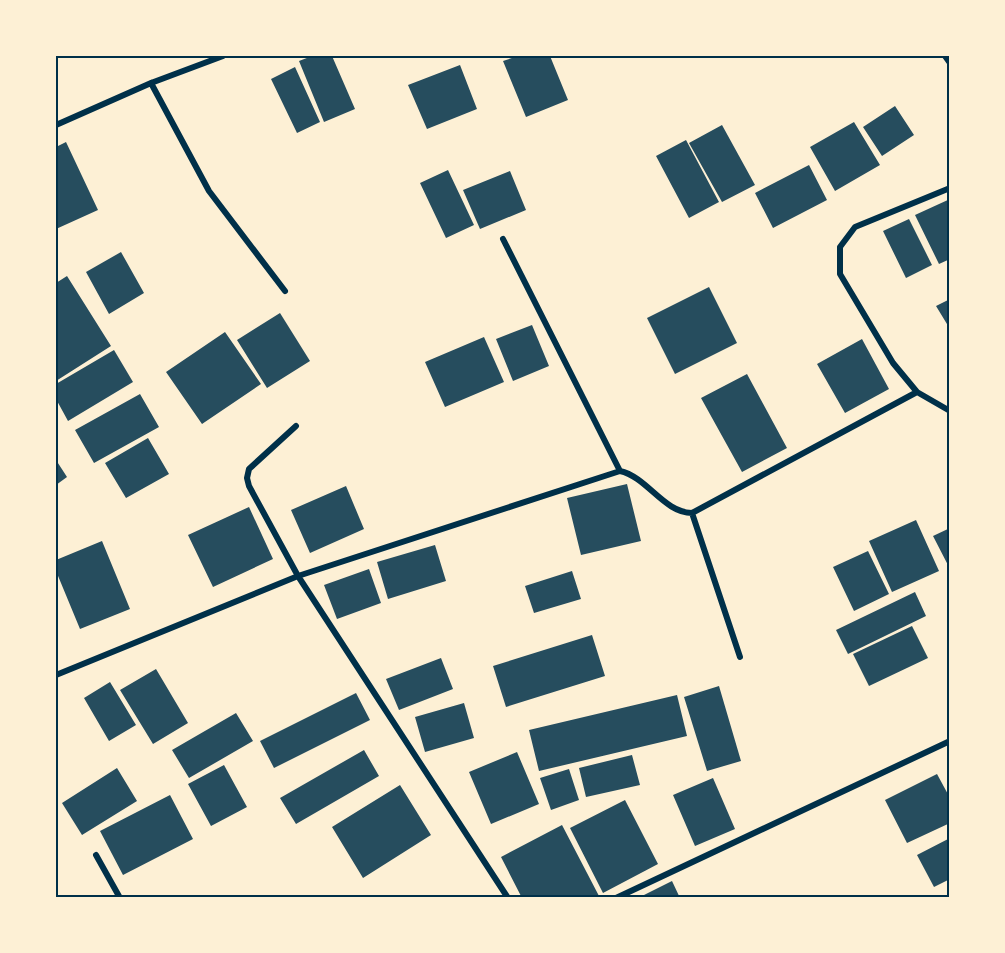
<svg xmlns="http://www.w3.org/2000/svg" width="1005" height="953" viewBox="0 0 1005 953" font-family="'Source Sans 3',sans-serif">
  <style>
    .building { fill: #264d5e }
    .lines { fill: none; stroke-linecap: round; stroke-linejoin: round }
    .minor { stroke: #003049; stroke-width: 6 }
    .neatline { fill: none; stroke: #003049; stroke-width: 2 }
  </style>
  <rect width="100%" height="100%" fill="#fdf0d5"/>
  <path class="building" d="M 312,56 L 332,56 L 355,109 L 324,122 L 299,61 Z
    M 518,56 L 550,56 L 568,100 L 526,117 L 503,61 Z
    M 460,65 L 477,109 L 427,129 L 408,85 Z
    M 295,67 L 320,122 L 297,133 L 271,79 Z
    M 895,106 L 914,135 L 882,156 L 863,127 Z
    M 854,122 L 880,165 L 835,191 L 810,147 Z
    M 722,125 L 755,185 L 722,202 L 689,143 Z
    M 686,140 L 719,202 L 689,218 L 656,156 Z
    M 66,142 L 98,210 L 56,229 L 56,147 Z
    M 809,165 L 827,200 L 773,228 L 755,193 Z
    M 448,170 L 474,225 L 446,238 L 420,183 Z
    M 510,171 L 526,210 L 480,229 L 463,190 Z
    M 950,199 L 950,259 L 939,264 L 915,215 Z
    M 909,219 L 932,265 L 906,278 L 883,231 Z
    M 121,252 L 144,293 L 109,314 L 86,272 Z
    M 67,276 L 111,346 L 56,381 L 56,283 Z
    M 709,287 L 737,343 L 675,374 L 647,318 Z
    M 950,299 L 950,329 L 936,306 Z
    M 280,313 L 310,361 L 267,388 L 237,340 Z
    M 532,325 L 549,366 L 513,381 L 496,339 Z
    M 225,332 L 261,384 L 202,424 L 166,372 Z
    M 484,337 L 504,382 L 445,407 L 425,362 Z
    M 862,339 L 889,389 L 845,413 L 817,364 Z
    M 114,350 L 133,382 L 68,421 L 56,399 L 56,384 Z
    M 747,374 L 787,448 L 742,472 L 701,398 Z
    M 140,394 L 159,427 L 94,463 L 75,430 Z
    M 148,438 L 169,474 L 126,498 L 105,463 Z
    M 56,460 L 67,477 L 56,485 Z
    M 627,484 L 641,541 L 581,555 L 567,498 Z
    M 346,486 L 364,529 L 310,553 L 291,510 Z
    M 249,507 L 273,559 L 213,587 L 188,535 Z
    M 916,520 L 939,571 L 892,592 L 869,541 Z
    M 950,528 L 950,569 L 933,536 Z
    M 102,541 L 130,609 L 80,629 L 56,571 L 56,560 Z
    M 435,545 L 446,581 L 388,599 L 377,562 Z
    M 868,551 L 889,594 L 854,611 L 833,567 Z
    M 369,569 L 381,603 L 337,619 L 324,585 Z
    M 572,571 L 581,599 L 534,613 L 525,586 Z
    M 915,592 L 926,616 L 848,654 L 836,630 Z
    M 912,626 L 928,658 L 869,686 L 853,654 Z
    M 592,635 L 605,676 L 506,707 L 493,666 Z
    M 441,658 L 453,689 L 399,710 L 386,679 Z
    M 156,669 L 188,723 L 153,744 L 120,690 Z
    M 110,682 L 136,725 L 109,741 L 84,698 Z
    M 719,686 L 741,761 L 707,771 L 684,697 Z
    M 356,693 L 370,720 L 274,768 L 260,741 Z
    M 677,695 L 687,736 L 539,771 L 529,730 Z
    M 464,703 L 474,738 L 425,752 L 415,717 Z
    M 236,713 L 253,741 L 189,778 L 172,750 Z
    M 364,750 L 379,776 L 296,824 L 280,798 Z
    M 517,752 L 539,804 L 491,824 L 469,772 Z
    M 632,755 L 640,785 L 586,797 L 579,768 Z
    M 224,765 L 247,807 L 211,826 L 188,784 Z
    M 117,768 L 137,801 L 82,835 L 62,803 Z
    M 569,769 L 579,800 L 551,810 L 540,778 Z
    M 937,774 L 950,798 L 950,823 L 907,843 L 885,800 Z
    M 713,778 L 735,829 L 695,846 L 673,795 Z
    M 400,785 L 431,835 L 363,878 L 332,827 Z
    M 170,795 L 193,839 L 123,875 L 100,831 Z
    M 625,800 L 658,864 L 603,893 L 570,828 Z
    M 562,825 L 599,896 L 522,898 L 501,857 Z
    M 950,838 L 950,879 L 934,887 L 917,855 Z
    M 672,881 L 680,898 L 638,898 Z"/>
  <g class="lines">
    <path class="minor" d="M 945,56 L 950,63
      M 151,83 L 209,191 L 285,291
      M 56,125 L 151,83 L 223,56
      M 950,188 L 855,227 L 840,247 L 840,274 L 893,363 L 917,392 L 950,411
      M 503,239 L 620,471
      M 296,426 L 249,469 L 247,478 L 249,486 L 298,576 L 508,898
      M 692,513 L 740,657
      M 56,675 L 298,576 L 620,471 C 647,477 664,513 692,513 L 917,392
      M 96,855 L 120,898
      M 616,898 L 950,741"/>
  </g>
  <rect width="1005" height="953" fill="none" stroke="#fdf0d5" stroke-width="114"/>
  <rect x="57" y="57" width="891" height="839" class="neatline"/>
</svg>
